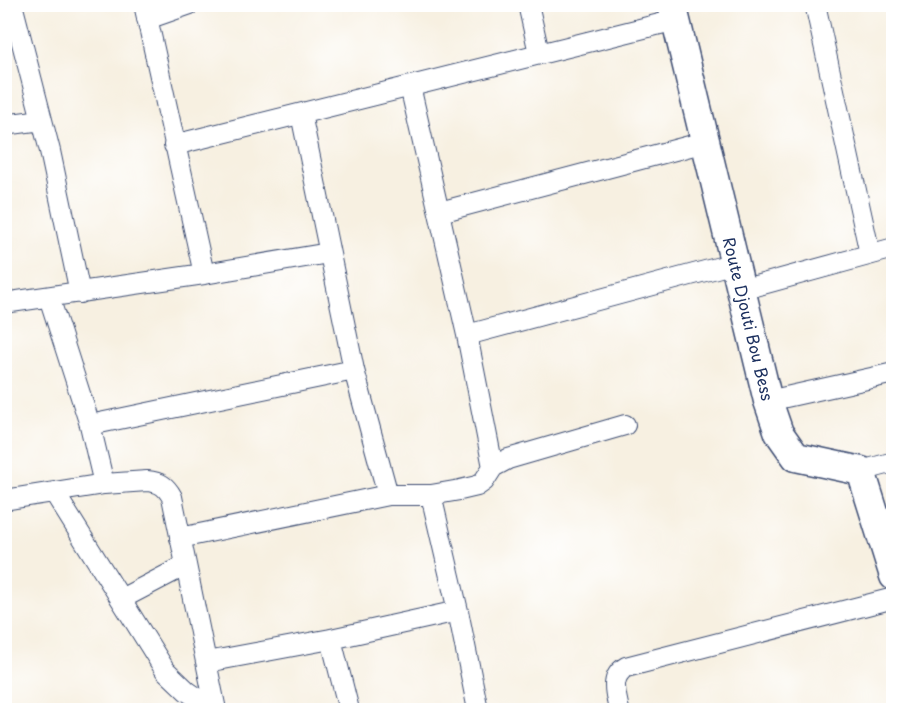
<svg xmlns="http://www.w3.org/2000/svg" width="898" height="715" viewBox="0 0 898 715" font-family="'Playpen Sans',sans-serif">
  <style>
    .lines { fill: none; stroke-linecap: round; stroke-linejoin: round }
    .minor-casing { stroke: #3c4c72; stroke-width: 22 }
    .secondary-casing { stroke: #3c4c72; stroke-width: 31 }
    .minor { stroke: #fff; stroke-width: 20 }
    .secondary { stroke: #fff; stroke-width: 28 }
    .labels { text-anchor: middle; stroke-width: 6; stroke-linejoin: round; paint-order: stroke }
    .street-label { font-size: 16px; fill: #1b2f5e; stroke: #fff }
  </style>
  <rect width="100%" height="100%" fill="#fff"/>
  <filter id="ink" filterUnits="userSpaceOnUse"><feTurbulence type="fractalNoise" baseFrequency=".0167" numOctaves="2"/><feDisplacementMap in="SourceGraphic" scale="12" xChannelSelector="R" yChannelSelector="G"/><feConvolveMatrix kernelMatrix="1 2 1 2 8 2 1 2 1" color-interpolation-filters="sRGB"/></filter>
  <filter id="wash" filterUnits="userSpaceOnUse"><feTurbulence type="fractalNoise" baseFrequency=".008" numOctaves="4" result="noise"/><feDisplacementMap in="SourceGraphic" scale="24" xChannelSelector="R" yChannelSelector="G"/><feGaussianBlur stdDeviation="1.35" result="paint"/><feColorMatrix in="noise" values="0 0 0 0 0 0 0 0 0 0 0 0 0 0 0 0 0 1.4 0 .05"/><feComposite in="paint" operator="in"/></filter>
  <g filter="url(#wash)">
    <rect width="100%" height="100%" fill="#f7f0e1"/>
  </g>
  <g filter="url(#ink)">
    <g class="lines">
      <g class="minor-casing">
        <path id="minor" d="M 12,4 L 50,151 L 80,293
          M 144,4 L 204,274
          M 528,4 L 539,53
          M 815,4 L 870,254
          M 147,19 L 190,4
          M 410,86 L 467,335 L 493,467
          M 301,114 L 354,370 L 388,495
          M 4,125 L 42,120
          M 174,145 L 676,20
          M 440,212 L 705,142
          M 741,290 L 894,248
          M 49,297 L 90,425 L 104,484
          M 4,303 L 204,274 L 329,253
          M 467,335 L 735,263
          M 768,401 L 894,373
          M 90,425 L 354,370
          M 861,471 L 894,462
          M 54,492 L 165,670 L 187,691 L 215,710
          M 431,495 L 458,611 L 478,710
          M 4,500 L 104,484 L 147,481 C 160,482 166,486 172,497 L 216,710
          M 180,538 L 388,495 L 431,495 L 460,490 L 477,486 L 484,481 L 493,467 L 508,459 L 625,425
          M 121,599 L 186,565
          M 331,639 L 349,710
          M 207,662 L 331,639 L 458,611
          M 619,710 C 616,694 609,677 626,667 L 894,598"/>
      </g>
      <g class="secondary-casing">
        <g id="secondary">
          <path id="s1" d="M 672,4 L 768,401 L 779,433 L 796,457 L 861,471 L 894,576"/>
        </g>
      </g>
      <use href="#minor" class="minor"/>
      <use href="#secondary" class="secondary"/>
    </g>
  </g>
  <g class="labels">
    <g class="street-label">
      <text dy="6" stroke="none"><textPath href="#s1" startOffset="324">Route Djouti Bou Bess</textPath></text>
    </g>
  </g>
  <rect width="898" height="715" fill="none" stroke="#fff" stroke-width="24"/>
</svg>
